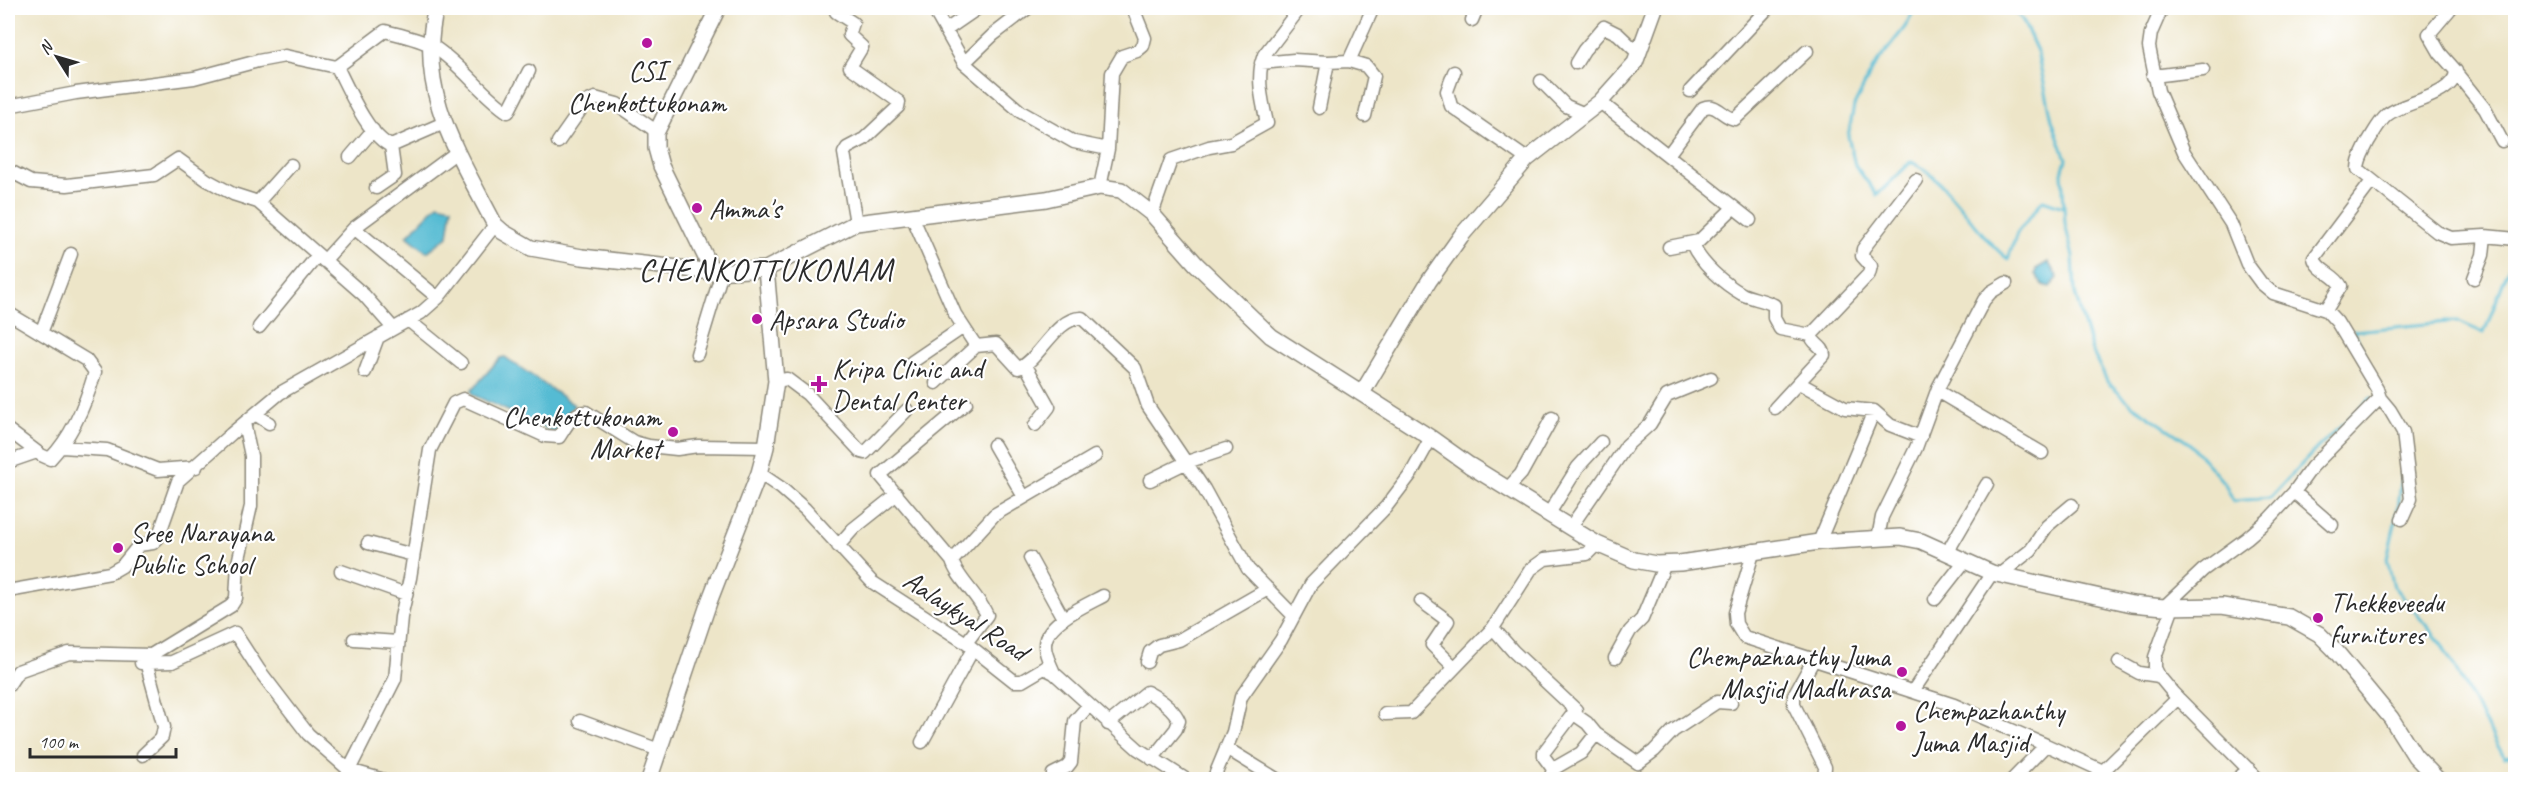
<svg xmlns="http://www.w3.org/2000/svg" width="2523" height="787" viewBox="0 0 2523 787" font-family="Caveat,sans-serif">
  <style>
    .water { fill: #55bbd3; stroke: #40737f; stroke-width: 1.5 }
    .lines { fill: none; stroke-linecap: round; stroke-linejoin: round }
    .stream { stroke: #55bbd3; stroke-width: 3 }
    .minor-casing { stroke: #8c887a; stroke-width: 15 }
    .major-casing { stroke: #8c887a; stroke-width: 18 }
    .minor { stroke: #fff; stroke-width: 12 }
    .major { stroke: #fff; stroke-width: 15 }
    .poi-dot { fill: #b5179e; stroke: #fff; stroke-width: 2 }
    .labels { text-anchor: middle; stroke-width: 4.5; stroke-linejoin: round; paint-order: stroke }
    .poi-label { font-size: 28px; fill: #2b2b2b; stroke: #fff; text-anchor: start }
    .street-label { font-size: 28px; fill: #2b2b2b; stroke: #fff }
    .quarter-label { font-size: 32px; letter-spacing: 1.5px; fill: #2b2b2b; stroke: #fff }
  </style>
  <rect width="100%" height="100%" fill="#fff"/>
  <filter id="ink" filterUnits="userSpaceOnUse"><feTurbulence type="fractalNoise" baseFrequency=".0167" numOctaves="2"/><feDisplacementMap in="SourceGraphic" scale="12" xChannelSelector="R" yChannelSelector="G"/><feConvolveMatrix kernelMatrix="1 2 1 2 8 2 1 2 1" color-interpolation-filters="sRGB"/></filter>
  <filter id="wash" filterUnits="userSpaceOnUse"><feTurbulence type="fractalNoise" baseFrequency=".008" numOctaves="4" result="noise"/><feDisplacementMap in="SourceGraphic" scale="24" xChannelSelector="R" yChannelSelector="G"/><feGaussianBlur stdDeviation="1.35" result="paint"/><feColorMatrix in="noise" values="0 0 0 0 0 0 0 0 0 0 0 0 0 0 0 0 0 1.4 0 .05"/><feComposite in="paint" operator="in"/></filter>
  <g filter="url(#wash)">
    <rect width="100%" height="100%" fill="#ede5c8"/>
    <path class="water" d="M 438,204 L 452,207 L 448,236 L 427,252 L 407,236 Z
      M 2048,262 L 2058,278 L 2050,287 L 2043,285 L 2035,274 L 2036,269 Z
      M 505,357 L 574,405 L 556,433 L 473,395 L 471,391 L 500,358 Z"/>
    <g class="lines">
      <path class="stream" d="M 1915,8 L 1905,27 L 1873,68 L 1854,106 L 1848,136 L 1855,165 L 1877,195 L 1911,162 C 1942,172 1978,237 2008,259 L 2017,233 L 2043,200 L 2063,207
        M 2010,8 L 2022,19 L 2037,51 L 2052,120 L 2066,159 L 2062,173 L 2065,224 L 2073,257 L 2075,293 L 2092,351 L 2108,383 L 2132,405 L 2189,443 L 2225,484 L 2233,501 L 2270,498 L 2318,447 L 2371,398
        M 2368,363 L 2354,331 L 2457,321 L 2484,333 L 2516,249
        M 2402,473 L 2398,510 L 2387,559 L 2394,587 L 2441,643 L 2504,757 L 2516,755"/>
    </g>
  </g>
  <g filter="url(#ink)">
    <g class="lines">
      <g class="minor-casing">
        <path id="minor" d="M 933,8 L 964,63 L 1021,112 L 1074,142 L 1108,149
          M 2162,8 L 2151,33 L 2149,47 L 2158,91 L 2184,152 L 2231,224 L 2247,264 L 2261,283 L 2273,293 L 2326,310 L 2337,322 L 2377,389 L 2380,398 L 2312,467 L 2294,492 L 2269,519 L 2247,538 L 2203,570 L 2164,607
          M 2451,8 L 2429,34 L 2440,53 L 2456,71 C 2455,96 2403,102 2387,115 C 2378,123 2374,133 2368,142 C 2364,151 2358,159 2358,169 L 2437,232 L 2451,238 L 2485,236 L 2516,239
          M 836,12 L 853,23 L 849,35 L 862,47 L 850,67 L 899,102 L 898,107 L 864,139 L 847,148 L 844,153 L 856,223
          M 1472,20 L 1477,8
          M 946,30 L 978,8
          M 1349,61 L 1373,8
          M 964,63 L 993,35 L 1028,8
          M 1261,63 L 1294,60 L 1328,62 L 1349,61 L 1366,66 L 1374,76 L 1365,116
          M 1576,63 L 1584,50 L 1604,27 L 1618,34 L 1638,53
          M 337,67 C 349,90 368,136 391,146 L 444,123
          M 1454,72 L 1447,91 L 1451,106 L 1527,159
          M 2457,74 L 2485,109 L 2502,141
          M 2153,76 L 2203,70
          M 1541,81 L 1566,106 L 1585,114
          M 1690,91 L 1768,8
          M 1600,102 L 1750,220
          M 8,106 L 76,93 L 194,78 L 258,61 L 285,56 L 337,67 L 385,31 C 400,35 420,39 434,47 C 462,65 481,94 508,112 L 529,71
          M 1319,108 L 1328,62
          M 558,142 L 586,102 L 595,98 L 617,104 L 656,131
          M 1668,155 L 1703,108 C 1717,102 1722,117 1735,119 L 1807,51
          M 350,157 L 373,130
          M 8,170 L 31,182 L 67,185 L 154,175 L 178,159 L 207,180 L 233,194 L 258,202 L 364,295 L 393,328
          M 1100,187 L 1108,149 L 1112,73 L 1122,56 L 1137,51 L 1143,46 L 1145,38 L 1133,8
          M 376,188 L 395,175 L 391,146
          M 258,202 L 291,165
          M 1152,214 L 1171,160 L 1209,147 L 1231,143 L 1267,123 C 1262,101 1256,76 1264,55 L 1300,8
          M 912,216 L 955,314 L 976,346 L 996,344 L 1018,368 C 1038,363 1055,317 1082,318 L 1135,368 L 1148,406 L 1204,489 L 1248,569 L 1294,616
          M 354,228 L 438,298
          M 1692,244 C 1701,264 1723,283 1742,294 C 1750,298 1764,300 1774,305 L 1774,318 L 1780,329 L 1811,335
          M 1669,247 L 1699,241 L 1733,208
          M 324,261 L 354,228 L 457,152
          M 2474,278 L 2483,255 L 2485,236
          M 2326,310 L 2341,286 C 2335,274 2317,271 2314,258 L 2372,181
          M 8,313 L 86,360 L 95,372 C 86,403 73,435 50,459 L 41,455 L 8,430
          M 408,320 L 461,363
          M 259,327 L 318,255
          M 41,333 L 71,254
          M 697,354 L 722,272
          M 912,362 L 962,328
          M 1026,366 L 1049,407 L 1035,425
          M 365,372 L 378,337
          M 776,381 L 787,379 L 807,394 L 861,452 L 865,453 L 907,410
          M 936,383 L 976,346
          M 1799,383 L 1845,408 L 1874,411 L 1890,425 L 1921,437
          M 1937,391 L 2042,453
          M 2380,398 L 2390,410 L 2403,432 L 2411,499 L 2402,519
          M 1775,408 L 1824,355 C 1824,346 1812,344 1811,335 L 1869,274 L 1871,266 L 1862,256 L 1863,249 L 1916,180
          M 255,414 L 269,423
          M 994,445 L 1024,497
          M 62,447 L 107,450 L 158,470 L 196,467
          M 8,462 L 37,452
          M 759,473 L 781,488 L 805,509 L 872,582 L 966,643 L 1014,681 L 1022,681 L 1044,668 L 1054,673 L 1138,749 L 1187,780
          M 1150,480 L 1187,462 L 1226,449
          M 1507,489 L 1521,474 L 1552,418
          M 2294,492 L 2332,525
          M 1548,515 L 1578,467 L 1601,442
          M 1570,528 L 1627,445 L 1650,424 L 1667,396 L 1711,378
          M 1878,538 L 1882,517 L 1916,448 L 1938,388 L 1984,300 L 1991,292 L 2006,283
          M 1819,542 L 1874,411
          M 368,543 L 413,555
          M 838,546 L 853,529 L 897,494
          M 1754,550 L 1735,613 L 1736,624 L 1744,637 L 1954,705 L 2046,745 L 2012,780
          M 1948,554 L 1952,544 L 1987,484
          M 1030,558 L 1063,618
          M 952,561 L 880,475 L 966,403
          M 341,571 L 406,594
          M 1999,575 L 2031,550 L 2047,526 L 2072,505
          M 8,591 L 110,573 L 122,566 L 139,545 L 153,543 L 158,538 L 178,481 L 231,434 L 280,393 L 421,313 L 438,298 L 495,225
          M 1935,599 L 1964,562
          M 1421,601 L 1448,621 L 1432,645 L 1454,667
          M 2173,607 L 2155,657 L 2155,668 L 2159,676 L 2173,693 L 2259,780
          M 354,639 L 398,642
          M 966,643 L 987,615 C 978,595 957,578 952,561 L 994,515 L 1095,456
          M 1615,658 L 1630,631 L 1642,619 L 1665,564
          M 1814,659 L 1794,695 L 1794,705 L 1825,767 L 1824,780
          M 1147,662 L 1150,652 L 1159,645 L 1179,640 L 1268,589
          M 2119,662 L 2139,673 L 2159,676
          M 141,663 L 172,662 L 235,633 L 259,670 L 308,734 L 349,770 L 346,780
          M 1054,673 C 1051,665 1045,655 1045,646 C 1044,623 1086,605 1103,596
          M 8,686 L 18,671 L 69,653 L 151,655 L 231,606 L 236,598 L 238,563 L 251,506 L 251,456 L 244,423
          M 1913,691 L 1992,573
          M 1385,714 L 1411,713 L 1493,628
          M 1574,714 L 1587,723 L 1596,734 L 1638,763 L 1654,751 L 1673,731 L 1717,702 L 1731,703
          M 580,721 L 659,750
          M 1108,724 L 1147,692 C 1160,699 1174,708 1179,721 L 1176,729 L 1152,759
          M 922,742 L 973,649
          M 2046,745 L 2103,771 L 2178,698
          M 1226,748 L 1278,780
          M 143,755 L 162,737 L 164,727 L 146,662
          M 1553,769 L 1581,753 L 1596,734
          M 384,780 L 349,770 L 395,679 L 401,617 L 410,578 L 430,450 L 454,403 L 463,399 L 545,436 L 559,437 C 566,427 572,412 586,412 L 634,442 L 649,446 L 677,449 L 698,446 L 766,447
          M 1053,780 L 1053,774 L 1067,767 L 1071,762 L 1075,721 L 1089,705
          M 1213,780 L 1233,732 L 1241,697 L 1281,640 L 1311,584 L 1386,507 L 1411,474 L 1431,438
          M 1550,780 L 1553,769 L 1544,757 L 1544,752 L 1576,710 L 1513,651 L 1493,628 L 1531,569 L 1545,559 L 1587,554 L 1597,544
          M 2236,780 L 2249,769"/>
      </g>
      <g class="major-casing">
        <path id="major" d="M 436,8 C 415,90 459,155 495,225 L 503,232 L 531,248 L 582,257 L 713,272 L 766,269 L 856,223 L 1046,199 L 1100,187 L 1121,190 L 1152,214 L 1196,264 L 1271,336 L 1431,438 L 1469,465 L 1597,544 L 1634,560 L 1656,564 L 1680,563 L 1819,542 L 1900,537 L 1921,541 L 1992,573 L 2132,604 L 2164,607 L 2222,606 L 2289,617 L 2319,634 L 2334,649 L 2391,718 L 2415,756 L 2438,780
          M 713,272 L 661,166 L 656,148 L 656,133 L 718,8
          M 1362,393 L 1429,281 L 1461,236 L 1527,159 L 1600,102 L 1635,63 L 1655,8
          M 649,780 L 709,602 L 759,473 L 766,447 L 776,381 L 766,269"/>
      </g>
      <use href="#minor" class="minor"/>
      <use href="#major" class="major"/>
    </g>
  </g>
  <g class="poi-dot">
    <circle cx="647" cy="43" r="6"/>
    <circle cx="697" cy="208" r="6"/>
    <circle cx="757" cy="319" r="6"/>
    <path d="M816 375h6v6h6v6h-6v6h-6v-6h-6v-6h6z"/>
    <circle cx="673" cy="432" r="6"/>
    <circle cx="118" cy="548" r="6"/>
    <circle cx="2318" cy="618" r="6"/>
    <circle cx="1902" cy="672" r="6"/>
    <circle cx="1901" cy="726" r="6"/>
  </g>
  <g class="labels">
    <g class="poi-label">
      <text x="647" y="80" text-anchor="middle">CSI<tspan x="647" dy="32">Chenkottukonam</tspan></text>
      <text x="709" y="218">Amma's</text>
      <text x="769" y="329">Apsara Studio</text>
      <text x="832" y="378">Kripa Clinic and<tspan x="832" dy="32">Dental Center</tspan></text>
      <text x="661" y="426" text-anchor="end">Chenkottukonam<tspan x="661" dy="32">Market</tspan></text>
      <text x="130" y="542">Sree Narayana<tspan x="130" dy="32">Public School</tspan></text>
      <text x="2330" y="612">Thekkeveedu<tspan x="2330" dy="32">furnitures</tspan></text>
      <text x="1890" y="666" text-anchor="end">Chempazhanthy Juma<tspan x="1890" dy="32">Masjid Madhrasa</tspan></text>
      <text x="1913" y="720">Chempazhanthy<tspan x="1913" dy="32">Juma Masjid</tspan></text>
    </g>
    <g class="street-label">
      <text transform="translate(966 615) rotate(33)" y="10">Aalaykyal Road</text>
    </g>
    <g class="quarter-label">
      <text x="766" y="280">CHENKOTTUKONAM</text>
    </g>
  </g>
  <rect width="2523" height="787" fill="none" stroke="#fff" stroke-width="30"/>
  <g transform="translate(57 57) rotate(307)" stroke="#ffffff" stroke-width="4.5" paint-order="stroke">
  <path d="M0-4.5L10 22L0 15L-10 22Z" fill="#2b2b2b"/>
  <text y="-9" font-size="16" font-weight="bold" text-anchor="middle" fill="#2b2b2b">N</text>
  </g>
  <path d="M30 748v9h146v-9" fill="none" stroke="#2b2b2b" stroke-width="3"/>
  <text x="39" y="748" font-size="18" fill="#2b2b2b" stroke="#ffffff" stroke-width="4.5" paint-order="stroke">100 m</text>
</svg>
